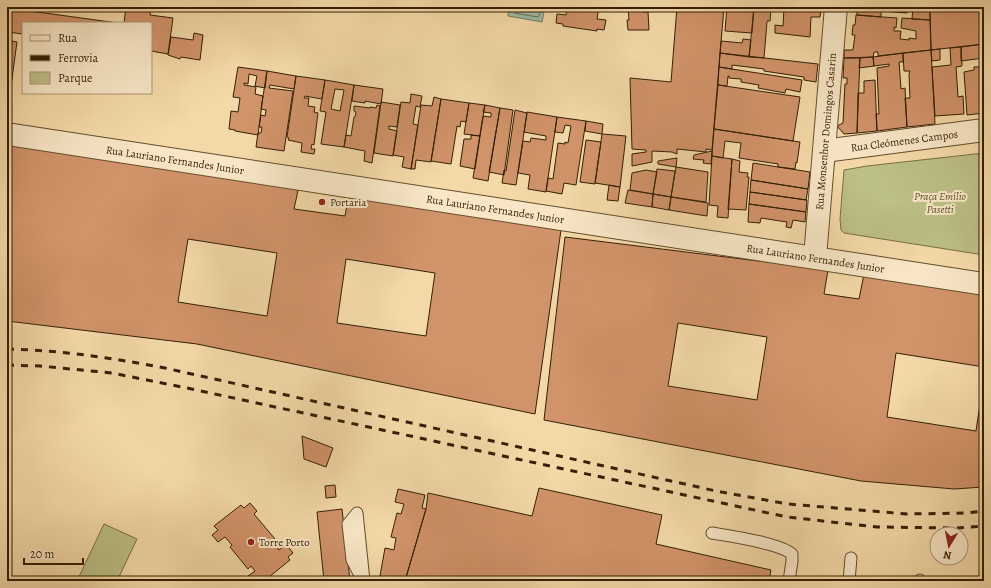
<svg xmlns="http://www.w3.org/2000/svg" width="991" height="588" viewBox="0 0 991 588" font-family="Alegreya,serif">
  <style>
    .green { fill: #bcbf86; stroke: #786f45 }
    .water { fill: #9cbaa6; stroke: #727c65 }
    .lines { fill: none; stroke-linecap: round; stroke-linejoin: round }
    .shore { stroke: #686c55; stroke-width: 1 }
    .building { fill: #d1936a; stroke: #331f04; fill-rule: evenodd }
    .lane-casing { stroke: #634e2d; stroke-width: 13 }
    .street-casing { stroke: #634e2d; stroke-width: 24 }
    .lane { stroke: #f8e6c6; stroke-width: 11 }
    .street { stroke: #f8e6c6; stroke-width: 22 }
    .rail { stroke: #331f04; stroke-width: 3; stroke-dasharray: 7 7; stroke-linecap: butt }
    .poi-dot { fill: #8f2418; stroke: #f8e6c6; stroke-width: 1.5 }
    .labels { text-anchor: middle; stroke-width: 4; stroke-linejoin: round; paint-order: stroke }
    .street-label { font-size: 11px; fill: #331f04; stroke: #f8e6c6 }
    .park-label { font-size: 11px; font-style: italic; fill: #5c4f2b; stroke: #f8e6c6 }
    .poi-label { font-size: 11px; fill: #331f04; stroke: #f8e6c6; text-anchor: start }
  </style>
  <rect width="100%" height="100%" fill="#f4d9a8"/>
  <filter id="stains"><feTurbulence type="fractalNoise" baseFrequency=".005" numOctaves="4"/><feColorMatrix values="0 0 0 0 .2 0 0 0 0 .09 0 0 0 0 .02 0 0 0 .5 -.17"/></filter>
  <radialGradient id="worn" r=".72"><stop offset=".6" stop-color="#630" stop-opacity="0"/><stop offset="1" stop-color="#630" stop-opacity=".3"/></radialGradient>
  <path class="green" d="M 984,153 L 984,255 L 844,233 L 841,230 L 840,219 L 844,170 L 867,166 Z
    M 104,524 L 137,539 L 117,581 L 77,581 Z"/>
  <path class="water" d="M 509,7 L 545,7 L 542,22 L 508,16 Z"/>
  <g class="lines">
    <path class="shore" d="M 513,7 L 514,13 L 538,17 L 539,16 L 541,7"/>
  </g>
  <path class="building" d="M 7,7 L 8,8 L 118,23 L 23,23 L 23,34 L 7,32 Z
    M 126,7 L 151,7 L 150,15 L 173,18 L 168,54 L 151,51 L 151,23 L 124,23 Z
    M 562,7 L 599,7 L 597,19 L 606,20 L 604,30 L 597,29 L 597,31 L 563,26 L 563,24 L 556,23 L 557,14 L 566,15 L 567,9 Z
    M 628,7 L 643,7 L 643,12 L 648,12 L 649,30 L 628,30 L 627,20 L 629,20 Z
    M 677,7 L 724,7 L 712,150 L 706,149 L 706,152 L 677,149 L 677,154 L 672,152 L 652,151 L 652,162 L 632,166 L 632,154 L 646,152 L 646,150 L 632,149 L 630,78 L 671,82 Z
    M 727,7 L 754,7 L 752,33 L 725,31 Z
    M 754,7 L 769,7 L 768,10 L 771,10 L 770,21 L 767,21 L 764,58 L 749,57 Z
    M 784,7 L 821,9 L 820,17 L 811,17 L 810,37 L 775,33 L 775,25 L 783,26 Z
    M 857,7 L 908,7 L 907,13 L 881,11 L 881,17 L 857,15 Z
    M 913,7 L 930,7 L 930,20 L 912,19 Z
    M 930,7 L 984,7 L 984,44 L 931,50 Z
    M 856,15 L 897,18 L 896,28 L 894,27 L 894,31 L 901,31 L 900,39 L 909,40 L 909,38 L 916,39 L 916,31 L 901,28 L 902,18 L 930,20 L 931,50 L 878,56 L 878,52 L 874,52 L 873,57 L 844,58 L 844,50 L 853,50 L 855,35 L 852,35 L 853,25 L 855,25 Z
    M 194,33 L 203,35 L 200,60 L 181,57 L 180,59 L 168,55 L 171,37 L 193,40 Z
    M 743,39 L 751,40 L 749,57 L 720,53 L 721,41 L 742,43 Z
    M 7,40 L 17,42 L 11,86 L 7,86 Z
    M 984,44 L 984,58 L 961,61 L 961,47 Z
    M 961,47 L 962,66 L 956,67 L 958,97 L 963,96 L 964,114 L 935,116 L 932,67 L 951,65 L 950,48 Z
    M 940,49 L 940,60 L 932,61 L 931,50 Z
    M 931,50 L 935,124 L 907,127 L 905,98 L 910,98 L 909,74 L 910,71 L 904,71 L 903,53 Z
    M 720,53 L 818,64 L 816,82 L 804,80 L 804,77 L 764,71 L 764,69 L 732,65 L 732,69 L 719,67 Z
    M 903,53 L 903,62 L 899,62 L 901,89 L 905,88 L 907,127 L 877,131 L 876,114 L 879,114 L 877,68 L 889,66 L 889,64 L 874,66 L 873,57 Z
    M 873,57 L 874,66 L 859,68 L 860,58 Z
    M 844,58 L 860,58 L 857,133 L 844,134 L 837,126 L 843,123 L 845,84 L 847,84 L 847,78 L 843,78 Z
    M 238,67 L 267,71 L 265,88 L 255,86 L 257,76 L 249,74 L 248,84 L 244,83 L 244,85 L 256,87 L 255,94 L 263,96 L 258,135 L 235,131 L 235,130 L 229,129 L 231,111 L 238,112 L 240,98 L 233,97 Z
    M 719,67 L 802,80 L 800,92 L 786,89 L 785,93 L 758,88 L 759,85 L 741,82 L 741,79 L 729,78 L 729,76 L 728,76 L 727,86 L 718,85 Z
    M 974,67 L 981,67 L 982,69 L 984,69 L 984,113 L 967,115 L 964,72 L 974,70 Z
    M 267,71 L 296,76 L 294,89 L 270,85 L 269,88 L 293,91 L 284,151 L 256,147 L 258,133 L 261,133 L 262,127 L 259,127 L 261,115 L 265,116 L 266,110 L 261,109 Z
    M 296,76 L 325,80 L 322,99 L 305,96 L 304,98 L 309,98 L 308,106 L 315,107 L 314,112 L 318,113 L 314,145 L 312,144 L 311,149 L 315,149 L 314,154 L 301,152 L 302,143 L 288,140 L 289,138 L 287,137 Z
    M 325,80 L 354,85 L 344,147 L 321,144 L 326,112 L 320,111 ZM 335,89 L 344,90 L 340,111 L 331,109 Z
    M 875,80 L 877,131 L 857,133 L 858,93 L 864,93 L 864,81 Z
    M 354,85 L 383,89 L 381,104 L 365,101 L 365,103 L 352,101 Z
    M 718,85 L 800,97 L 793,141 L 714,129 Z
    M 411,94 L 422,96 L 420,107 L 416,106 L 413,124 L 418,125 L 411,169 L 402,167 L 404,157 L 393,155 L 401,102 L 410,103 Z
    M 434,97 L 441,99 L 431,162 L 416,160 L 415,169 L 411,169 L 421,105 L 432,106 Z
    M 441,99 L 469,103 L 466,122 L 461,121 L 460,127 L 457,126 L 451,164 L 431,161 Z
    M 381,102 L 400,105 L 397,127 L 389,126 L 389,129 L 397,131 L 393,156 L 374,153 Z
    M 469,103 L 485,105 L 480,136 L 464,134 Z
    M 377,105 L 380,106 L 372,163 L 364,161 L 365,151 L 344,147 L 346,135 L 351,136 L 354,117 L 355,117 L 356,112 L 354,111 L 354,106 L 370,108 L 370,107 L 376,108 Z
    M 485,105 L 500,108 L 488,181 L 473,178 L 483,116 L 491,117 L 491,113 L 483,112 Z
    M 500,108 L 513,110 L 504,175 L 489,172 Z
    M 515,110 L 527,113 L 516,185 L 502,183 L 504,170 L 506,171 Z
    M 527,112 L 557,117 L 546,192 L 528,189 L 530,175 L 518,173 L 523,141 L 530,142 L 531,138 L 546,140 L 546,136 L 524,132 Z
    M 557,117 L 586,121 L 576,185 L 564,183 L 562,194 L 546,191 L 548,178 L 553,179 L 558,143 L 565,144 L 565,142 L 568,143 L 571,126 L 565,125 L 563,133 L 555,132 Z
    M 586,121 L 603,124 L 602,134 L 585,131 Z
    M 714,129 L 800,142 L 797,163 L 796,162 L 795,169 L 778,167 L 778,164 L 739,158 L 741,143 L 725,141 L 723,158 L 712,156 Z
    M 602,134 L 626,136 L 620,187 L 595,183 Z
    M 471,135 L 480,136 L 475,169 L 460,166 L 464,139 L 471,139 Z
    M 586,140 L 601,142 L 595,184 L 580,182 Z
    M 7,142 L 561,230 L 535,414 L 197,344 L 7,321 Z
    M 712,151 L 711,164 L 703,163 L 704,160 L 693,159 L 694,155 Z
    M 712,156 L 732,159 L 728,218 L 717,217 L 718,206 L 709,205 Z
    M 677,158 L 676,167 L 658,164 L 658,161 Z
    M 732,159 L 740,161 L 739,172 L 748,173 L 747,177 L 749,177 L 746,210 L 728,209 Z
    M 753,163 L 810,172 L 808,189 L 751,180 Z
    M 676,167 L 708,172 L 706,202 L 671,197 Z
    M 657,169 L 675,171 L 671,197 L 653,194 Z
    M 646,170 L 657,172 L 653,194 L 630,190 L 632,173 Z
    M 751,180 L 808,189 L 806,200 L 750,192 Z
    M 609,185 L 620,187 L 618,201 L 607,200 Z
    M 299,186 L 349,194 L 345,216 L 294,209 Z
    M 628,190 L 653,194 L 652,207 L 625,203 Z
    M 750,192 L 807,200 L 806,212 L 749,204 Z
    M 653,194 L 671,197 L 669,210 L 652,207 Z
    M 671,197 L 708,203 L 707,216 L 669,210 Z
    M 749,204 L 806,212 L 805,222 L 793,220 L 791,228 L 786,227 L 787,222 L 761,218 L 760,223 L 748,222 Z
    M 565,237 L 984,289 L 984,487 L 954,489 L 861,481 L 544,420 Z
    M 188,239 L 277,253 L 267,316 L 178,302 Z
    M 346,259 L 435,273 L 426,336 L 337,323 Z
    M 828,270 L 864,274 L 859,299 L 824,294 Z
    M 678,323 L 767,337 L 757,400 L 668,386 Z
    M 896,353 L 984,367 L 984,377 L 976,431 L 887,417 Z
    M 302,436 L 333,448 L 326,467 L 304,459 Z
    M 335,485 L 336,497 L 326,498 L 325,486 Z
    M 539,488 L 662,515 L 656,544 L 771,570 L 769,581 L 405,581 L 426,509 L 428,493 L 532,516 Z
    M 398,489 L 425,495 L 422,508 L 426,509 L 405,581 L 388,581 L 389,579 L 380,576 L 385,548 L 394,550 L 396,538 L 391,537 L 397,513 L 401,514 L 404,504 L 395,502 Z
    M 250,503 L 257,511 L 254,514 L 275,539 L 272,541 L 279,550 L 286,544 L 293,553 L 288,557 L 290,560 L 264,581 L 261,580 L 252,581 L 248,576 L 255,571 L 251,566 L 248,569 L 230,547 L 232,545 L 225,537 L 218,542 L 212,535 L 218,530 L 214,526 L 241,505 L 244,508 Z
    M 342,509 L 350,581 L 324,581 L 317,512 Z"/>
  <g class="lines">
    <g class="lane-casing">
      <path id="lane" d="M 712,533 C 729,536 780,543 792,554 L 792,561 L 789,581
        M 363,581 L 352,560 L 348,524 L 357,513 L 364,581
        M 849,581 L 851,558
        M 919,581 L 920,580"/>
    </g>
    <g class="street-casing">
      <g id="street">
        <path id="s1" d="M 7,134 L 984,284"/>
        <path id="s2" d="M 824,151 L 984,130"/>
        <path id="s3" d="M 815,257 L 836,7"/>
      </g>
    </g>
    <use href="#lane" class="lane"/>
    <use href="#street" class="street"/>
    <path class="rail" d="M 7,349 C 60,350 112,358 165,368 L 716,491 L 788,504 L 907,514 L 967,513 L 984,511
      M 7,365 L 40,366 L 112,373 L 187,388 L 787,517 L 877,527 L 957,528 L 984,526"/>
  </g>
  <g class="poi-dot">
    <circle cx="322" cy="202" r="4"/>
    <circle cx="251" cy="542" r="4"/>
  </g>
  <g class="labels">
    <g class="street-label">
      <text dy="4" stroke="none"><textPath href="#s3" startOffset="126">Rua Monsenhor Domingos Casarin</textPath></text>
      <text dy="4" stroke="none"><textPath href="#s2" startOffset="81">Rua Cleómenes Campos</textPath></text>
      <text dy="4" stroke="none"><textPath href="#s1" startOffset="170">Rua Lauriano Fernandes Junior</textPath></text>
      <text dy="4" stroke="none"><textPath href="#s1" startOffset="494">Rua Lauriano Fernandes Junior</textPath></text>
      <text dy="4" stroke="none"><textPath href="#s1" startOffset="818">Rua Lauriano Fernandes Junior</textPath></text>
    </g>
    <g class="park-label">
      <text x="940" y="200">Praça Emílio<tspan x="940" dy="13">Pasetti</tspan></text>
    </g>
    <g class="poi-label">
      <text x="330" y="206">Portaria</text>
      <text x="259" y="546">Torre Porto</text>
    </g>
  </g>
  <rect width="991" height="588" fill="none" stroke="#f4d9a8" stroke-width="24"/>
  <rect x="8" y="8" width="975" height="572" fill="none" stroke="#331f04" stroke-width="2"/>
  <rect x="12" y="12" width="967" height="564" fill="none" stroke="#331f04"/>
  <rect x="22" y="22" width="130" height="72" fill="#f8e6c6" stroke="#a99678"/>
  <rect x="30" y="35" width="20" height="6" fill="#f8e6c6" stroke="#a99678"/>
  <text x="58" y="42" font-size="12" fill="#331f04">Rua</text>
  <rect x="30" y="55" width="20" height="6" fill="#331f04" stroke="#a99678"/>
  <text x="58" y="62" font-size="12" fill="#331f04">Ferrovia</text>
  <rect x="30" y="72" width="20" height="12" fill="#bcbf86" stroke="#a99678"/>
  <text x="58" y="82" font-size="12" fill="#331f04">Parque</text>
  <g transform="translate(949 546) rotate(190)"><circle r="19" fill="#f8e6c6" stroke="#a99678"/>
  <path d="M0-3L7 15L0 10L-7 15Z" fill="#8f2418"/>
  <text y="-6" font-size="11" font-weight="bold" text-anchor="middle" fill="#331f04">N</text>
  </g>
  <path d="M24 558v6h59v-6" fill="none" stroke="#331f04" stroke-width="2"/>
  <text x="30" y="558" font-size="12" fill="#331f04" stroke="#f8e6c6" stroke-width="3" paint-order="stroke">20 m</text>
  <rect width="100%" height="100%" filter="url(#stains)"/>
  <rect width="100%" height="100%" fill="url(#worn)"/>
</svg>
